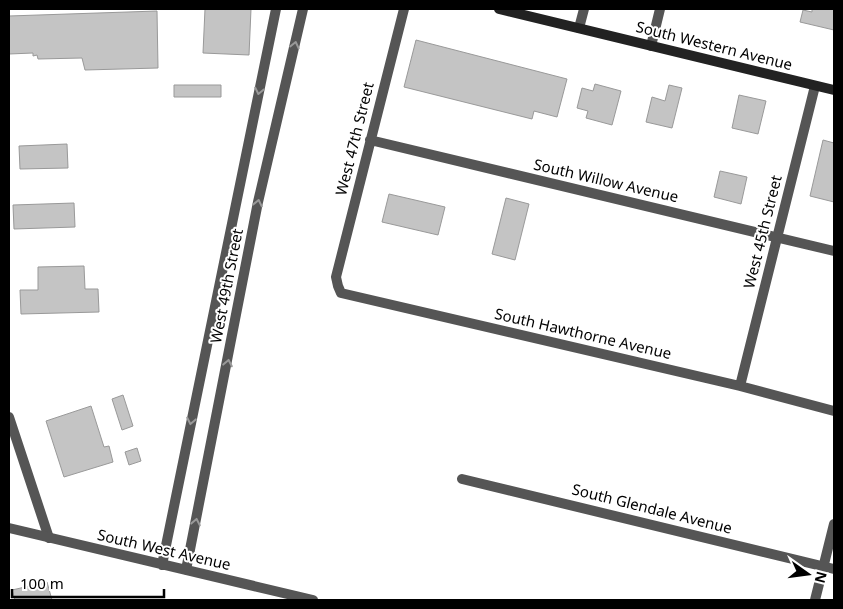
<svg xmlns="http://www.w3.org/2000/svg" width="843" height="609" viewBox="0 0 843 609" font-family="'Noto Sans',sans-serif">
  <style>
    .building { fill: #c4c4c4; stroke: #999 }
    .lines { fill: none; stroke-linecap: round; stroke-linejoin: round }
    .minor { stroke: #555; stroke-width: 10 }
    .tertiary { stroke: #555; stroke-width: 10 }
    .secondary { stroke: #222; stroke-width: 10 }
    .oneway { stroke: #999 }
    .labels { text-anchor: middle; stroke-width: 4; stroke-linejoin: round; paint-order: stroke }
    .street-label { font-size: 15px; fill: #000; stroke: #fff }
  </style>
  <rect width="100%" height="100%" fill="#fff"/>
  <path class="building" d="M 205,9 L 251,9 L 249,55 L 203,53 Z
    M 812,9 L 834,9 L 834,30 L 800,22 L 803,10 L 812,12 Z
    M 157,11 L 158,68 L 85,70 L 82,58 L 38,59 L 37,55 L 33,56 L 33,53 L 9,54 L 9,16 Z
    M 416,40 L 567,79 L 557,117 L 534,111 L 532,119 L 404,87 Z
    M 595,84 L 621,91 L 612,125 L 586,118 L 588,111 L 577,108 L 582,88 L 593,91 Z
    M 174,85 L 221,85 L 221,97 L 174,97 Z
    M 669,85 L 682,88 L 672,128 L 646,122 L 652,97 L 665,101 Z
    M 739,95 L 766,101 L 758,134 L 732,128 Z
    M 823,140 L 834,143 L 834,202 L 810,196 Z
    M 67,144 L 68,168 L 20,169 L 19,146 Z
    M 720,171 L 747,177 L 741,204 L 714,197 Z
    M 389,194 L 445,207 L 438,235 L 382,222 Z
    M 506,198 L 529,204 L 515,260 L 492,254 Z
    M 74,203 L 75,227 L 14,229 L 13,205 Z
    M 84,266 L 85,289 L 98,289 L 99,312 L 21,314 L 20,290 L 38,290 L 38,267 Z
    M 123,395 L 133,426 L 122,430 L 112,399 Z
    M 91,406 L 104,447 L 109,446 L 113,462 L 64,477 L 46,421 Z
    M 137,448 L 141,461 L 129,465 L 125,452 Z
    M 47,582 L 52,600 L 15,600 L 12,590 Z"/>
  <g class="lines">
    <path class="minor" d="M 404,9 L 336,277 L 338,286 L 341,293 L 740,386 L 834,411
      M 579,28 L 584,9
      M 651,46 L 660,9
      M 370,140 L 834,251
      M 740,386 L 815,86
      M 9,417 L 49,538
      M 462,479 L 834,569
      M 815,600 L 834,524"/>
    <path class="tertiary" d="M 9,528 L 313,600
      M 162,565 L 276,9
      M 186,570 L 258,202 L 303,9"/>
    <path class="secondary" d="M 499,9 L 834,90"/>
  </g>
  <defs><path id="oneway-chevron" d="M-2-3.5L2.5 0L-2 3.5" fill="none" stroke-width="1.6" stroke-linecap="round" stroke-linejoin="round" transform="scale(1.25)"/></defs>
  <g class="oneway">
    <use href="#oneway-chevron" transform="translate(295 45) rotate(-77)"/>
    <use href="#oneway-chevron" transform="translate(259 91) rotate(102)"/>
    <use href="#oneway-chevron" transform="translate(258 203) rotate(-78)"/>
    <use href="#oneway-chevron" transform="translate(228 363) rotate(-79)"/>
    <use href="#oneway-chevron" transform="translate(191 421) rotate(101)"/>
    <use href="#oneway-chevron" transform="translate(196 522) rotate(-79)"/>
  </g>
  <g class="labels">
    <g class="street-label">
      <text transform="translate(714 46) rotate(14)" y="5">South Western Avenue</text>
      <text transform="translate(355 139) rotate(-76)" y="5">West 47th Street</text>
      <text transform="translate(606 181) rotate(13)" y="5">South Willow Avenue</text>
      <text transform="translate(763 232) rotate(-76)" y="5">West 45th Street</text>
      <text transform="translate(227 286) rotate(-79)" y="5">West 49th Street</text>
      <text transform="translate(583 334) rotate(13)" y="5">South Hawthorne Avenue</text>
      <text transform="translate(652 509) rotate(14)" y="5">South Glendale Avenue</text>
      <text transform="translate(164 550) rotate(13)" y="5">South West Avenue</text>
    </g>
  </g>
  <rect width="843" height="609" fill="none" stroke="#000000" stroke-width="20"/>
  <g transform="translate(808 574) rotate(104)" stroke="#ffffff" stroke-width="4" paint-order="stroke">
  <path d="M0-4L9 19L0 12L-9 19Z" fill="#000000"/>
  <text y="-8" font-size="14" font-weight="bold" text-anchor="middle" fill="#000000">N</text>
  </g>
  <path d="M12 589v8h152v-8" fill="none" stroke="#000000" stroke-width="2.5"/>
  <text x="20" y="589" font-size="15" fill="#000000" stroke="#ffffff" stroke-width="4" paint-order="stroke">100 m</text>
</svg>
